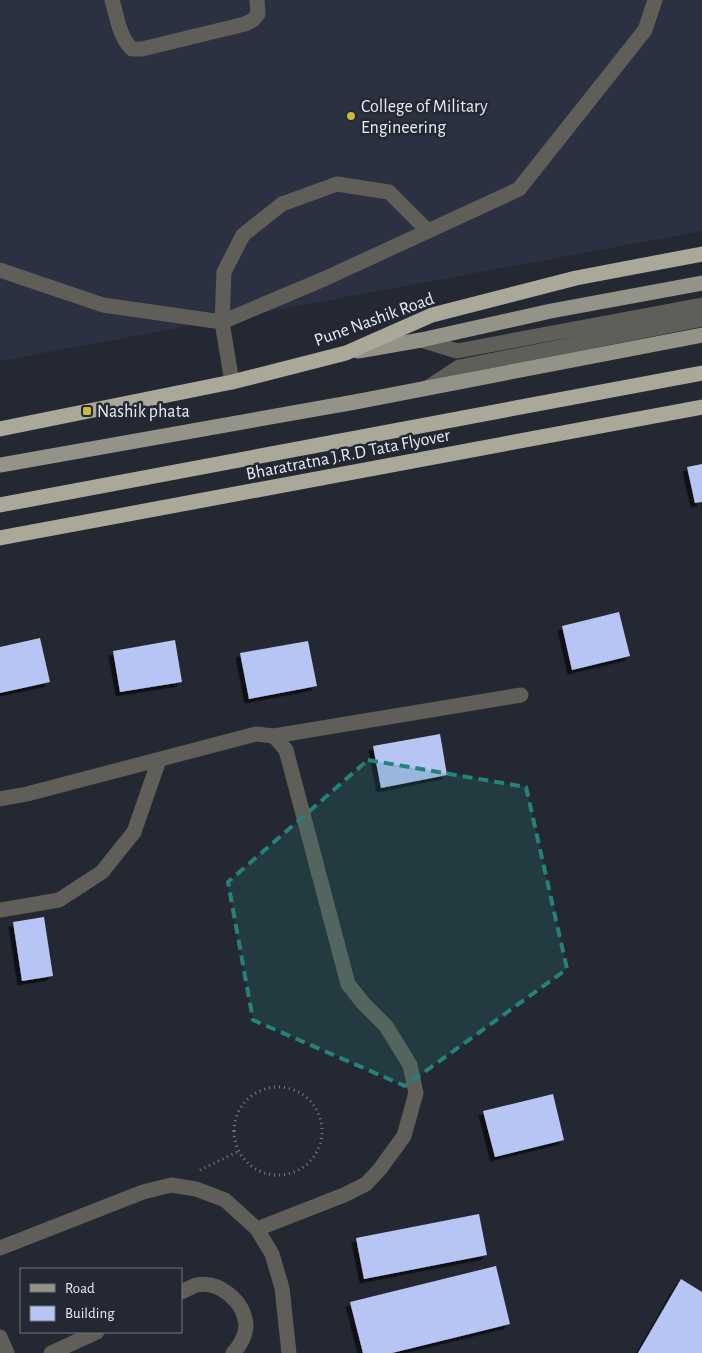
<svg xmlns="http://www.w3.org/2000/svg" width="702" height="1353" viewBox="0 0 702 1353" font-family="'Alegreya Sans',sans-serif">
  <style>
    .built { fill: #2c3142 }
    .building { fill: #b7c5f4; filter: url(#shadow) }
    .lines { fill: none; stroke-linecap: round; stroke-linejoin: round }
    .path { stroke: #797c85; stroke-width: 3; stroke-dasharray: 1 4; stroke-linecap: butt }
    .minor { stroke: #5f5e58; stroke-width: 15 }
    .major { stroke: #949387; stroke-width: 15 }
    .highway { stroke: #aaa899; stroke-width: 15 }
    .marked { fill: #25827b; fill-opacity: 0.2; stroke: #25827b; stroke-width: 4; stroke-dasharray: 10 6; stroke-linejoin: round }
    .poi-dot { fill: #c8bb3b; stroke: #242833; stroke-width: 2 }
    .labels { text-anchor: middle; stroke-width: 5; stroke-linejoin: round; paint-order: stroke }
    .poi-label { font-size: 18px; fill: #eaecf4; stroke: #242833; text-anchor: start }
    .street-label { font-size: 18px; fill: #eaecf4; stroke: #242833 }
  </style>
  <defs>
    <filter id="shadow"><feDropShadow dx="-4.5" dy="4.5" stdDeviation="0" flood-color="#0009"/></filter>
  </defs>
  <rect width="100%" height="100%" fill="#242833"/>
  <path class="built" d="M 0,0 L 702,0 L 702,231 L 0,361 Z"/>
  <path class="building" d="M 702,464 L 702,502 L 695,503 L 687,467 Z
    M 619,612 L 630,656 L 572,670 L 562,626 Z
    M 40,638 L 50,682 L 0,693 L 0,647 Z
    M 175,640 L 182,682 L 120,692 L 113,651 Z
    M 308,641 L 317,686 L 249,699 L 240,653 Z
    M 440,734 L 447,775 L 381,788 L 373,746 Z
    M 44,917 L 53,976 L 22,981 L 13,922 Z
    M 553,1094 L 564,1140 L 495,1157 L 483,1111 Z
    M 479,1214 L 487,1255 L 364,1279 L 356,1238 Z
    M 496,1266 L 510,1324 L 392,1353 L 363,1353 L 350,1302 Z
    M 681,1279 L 702,1292 L 702,1353 L 638,1353 Z"/>
  <g class="lines">
    <path class="path" d="M234 1131a44 44 0 1 1 88 0a44 44 0 1 1-88 0Z
      M 200,1170 L 239,1151"/>
    <path class="minor" d="M 112,0 C 117,16 119,37 132,49 L 142,49 L 245,24 L 253,20 L 258,14 L 257,0
      M 0,270 L 103,305 L 222,322 L 324,279 L 519,189 L 645,30 L 655,0
      M 421,340 L 457,351 L 702,305
      M 232,382 L 222,322 L 224,272 L 243,235 L 282,204 L 337,184 L 389,192 L 428,231
      M 427,388 L 459,367 L 702,319
      M 274,736 L 521,695
      M 0,799 L 27,794 L 256,734 L 274,736 L 286,750 L 348,984 L 363,1003 L 386,1026 L 410,1065 L 416,1093 L 404,1136 L 380,1169 L 366,1184 L 344,1195 L 257,1229
      M 0,910 L 59,900 L 102,872 L 134,832 L 159,760
      M 0,1248 L 143,1192 L 171,1185 L 196,1189 L 225,1200 L 257,1229 L 272,1254 L 282,1288 L 289,1353
      M 181,1292 C 186,1290 191,1287 196,1285 C 219,1280 244,1301 246,1325 C 246,1335 240,1346 233,1353
      M 0,1337 L 7,1353
      M 51,1353 L 97,1332"/>
    <path class="major" d="M 358,351 L 421,340 L 551,311 L 702,283
      M 0,465 L 355,402 L 702,335"/>
    <path class="highway" d="M 0,429 L 232,382 L 346,353 L 432,315 L 576,278 L 702,254
      M 0,505 L 702,373
      M 0,538 L 702,407"/>
  </g>
  <path class="marked" d="M 368,760 L 526,787 L 567,969 L 405,1086 L 253,1020 L 228,882 Z"/>
  <g class="poi-dot">
    <circle cx="351" cy="116" r="5"/>
    <rect x="82" y="406" width="10" height="10" rx="2.5"/>
  </g>
  <g class="labels">
    <g class="poi-label">
      <text x="361" y="112">College of Military<tspan x="361" dy="21">Engineering</tspan></text>
      <text x="97" y="417">Nashik phata</text>
    </g>
    <g class="street-label">
      <text transform="translate(374 319) rotate(-20)" y="6">Pune Nashik Road</text>
      <text transform="translate(348 454) rotate(-11)" y="6">Bharatratna J.R.D Tata Flyover</text>
    </g>
  </g>
  <rect x="20" y="1268" width="162" height="65" fill="#242833" stroke="#737680"/>
  <rect x="30" y="1284" width="25" height="8" fill="#949387" stroke="#737680"/>
  <text x="65" y="1293" font-size="15" fill="#eaecf4">Road</text>
  <rect x="30" y="1306" width="25" height="15" fill="#b7c5f4" stroke="#737680"/>
  <text x="65" y="1318" font-size="15" fill="#eaecf4">Building</text>
</svg>
